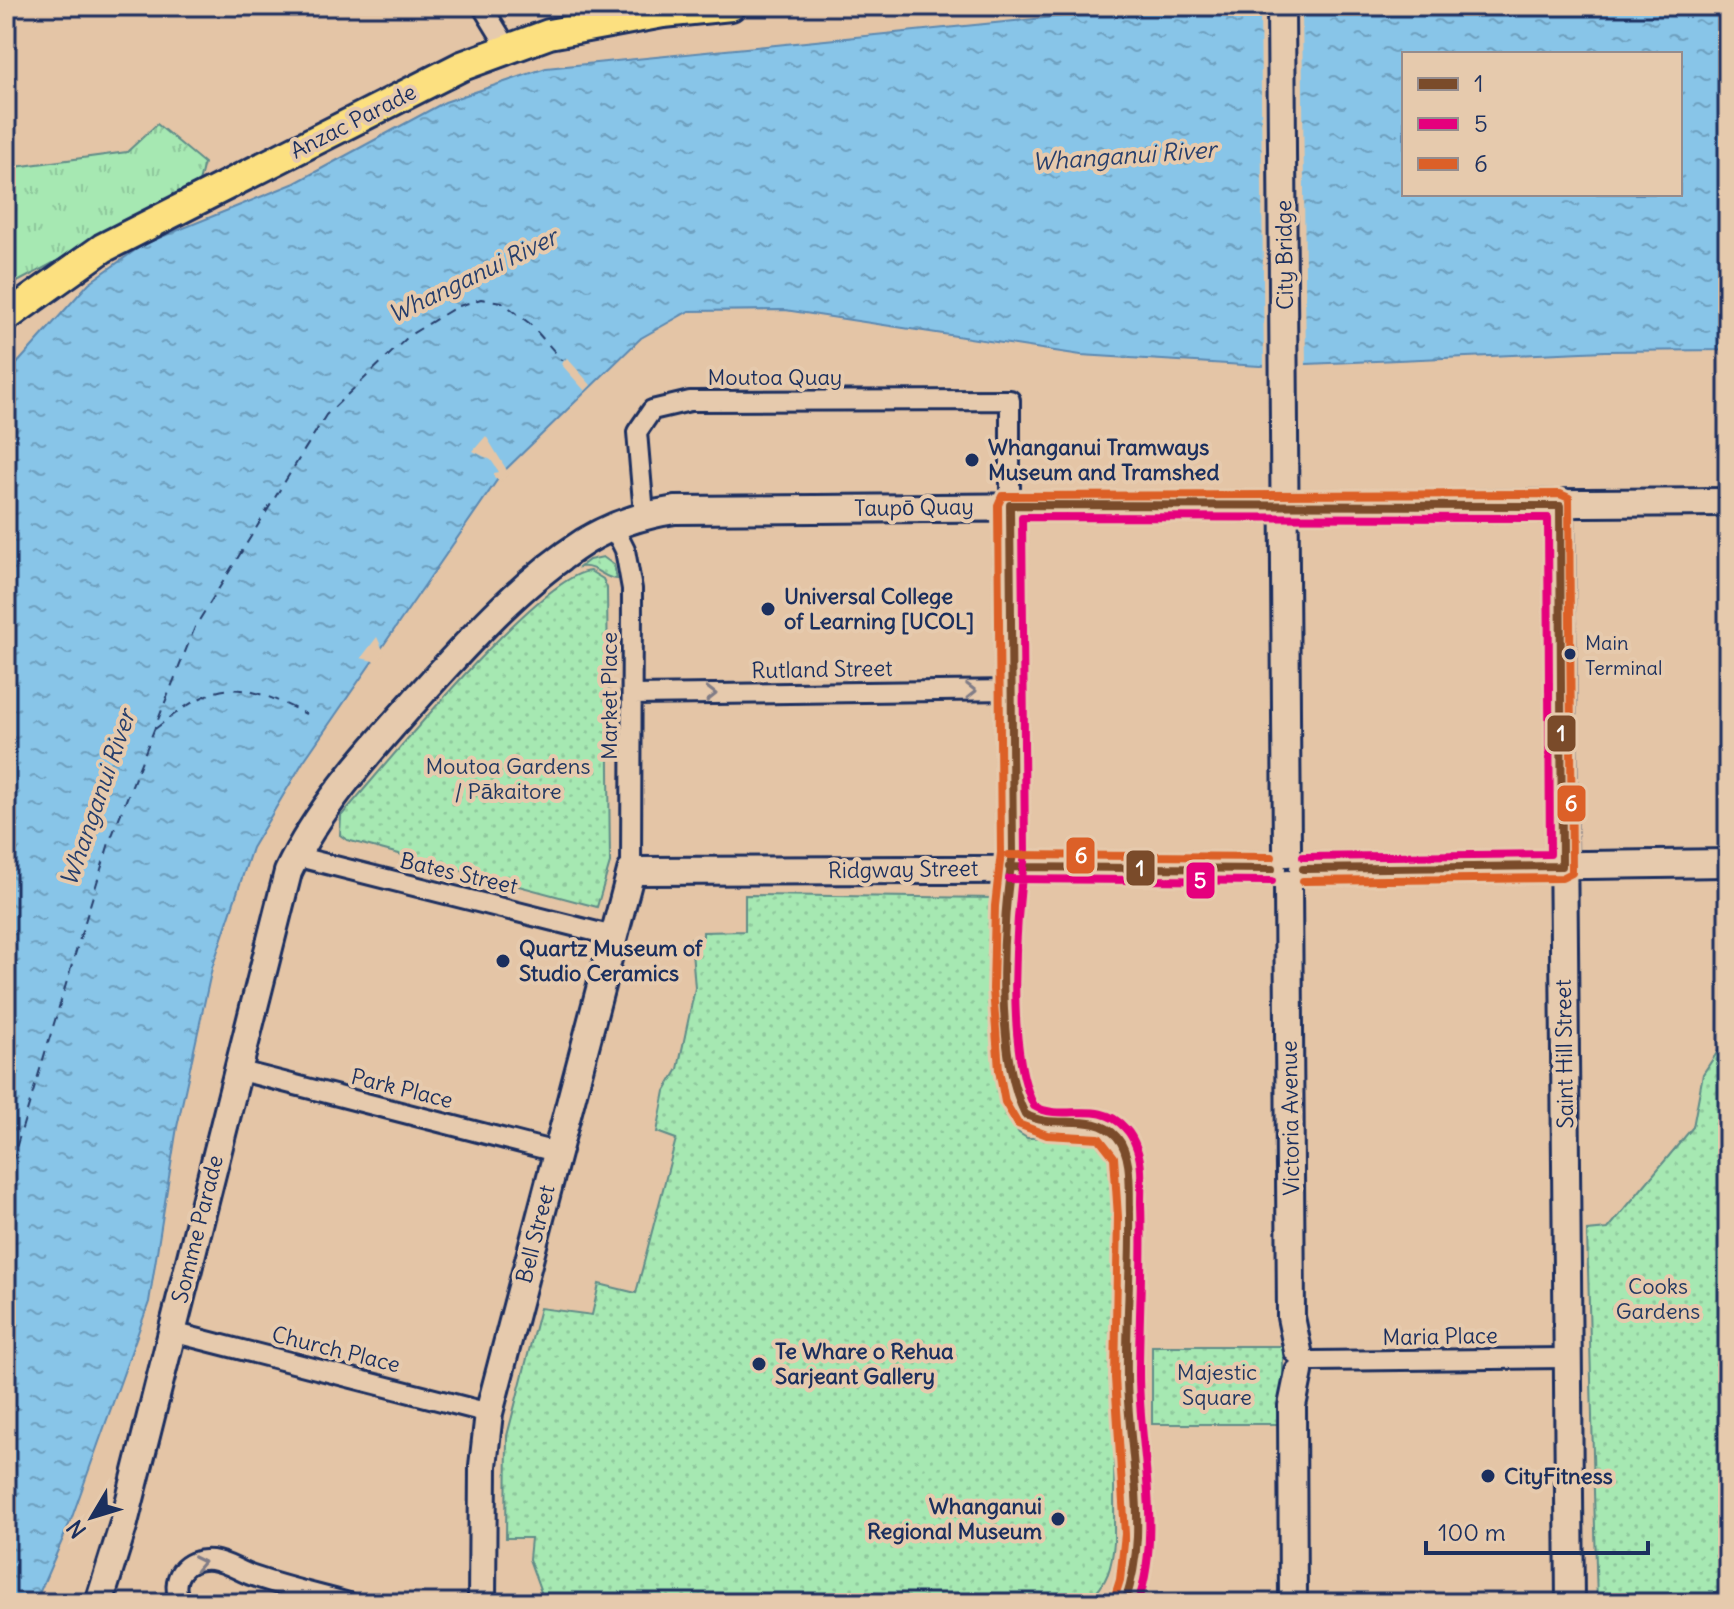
<svg xmlns="http://www.w3.org/2000/svg" width="1734" height="1609" viewBox="0 0 1734 1609" font-family="Delius,sans-serif">
  <style>
    .grass { fill: url(#grass-tufts); stroke: #608c88; stroke-width: 2 }
    .park { fill: url(#park-dots); stroke: #608c88; stroke-width: 2 }
    .pitch { fill: #a6e8b2; stroke: #608c88; stroke-width: 2; fill-rule: evenodd }
    .water { fill: url(#water-ripples); stroke: #5c89b1; stroke-width: 2; fill-rule: evenodd }
    .pier { fill: #e4c5a6 }
    .lines { fill: none; stroke-linecap: round; stroke-linejoin: round }
    .ferry { stroke: #263e6c; stroke-width: 2; stroke-dasharray: 10 8; stroke-linecap: butt }
    .street-casing { stroke: #1b2f5e; stroke-width: 24 }
    .secondary-casing { stroke: #1b2f5e; stroke-width: 32 }
    .primary-casing { stroke: #1b2f5e; stroke-width: 34 }
    .street { stroke: #e6caad; stroke-width: 18 }
    .secondary { stroke: #e6caad; stroke-width: 26 }
    .primary { stroke: #fce080; stroke-width: 28 }
    .bus-1-casing { stroke: #e6caad; stroke-width: 14 }
    .bus-2-casing { stroke: #e6caad; stroke-width: 14 }
    .bus-3-casing { stroke: #e6caad; stroke-width: 14 }
    .bus-1 { stroke: #7a4b2a; stroke-width: 8 }
    .bus-2 { stroke: #e5007d; stroke-width: 8 }
    .bus-3 { stroke: #dc6028; stroke-width: 8 }
    .oneway { stroke: #807c86 }
    .poi-dot { fill: #1b2f5e; stroke: #e6caad; stroke-width: 3 }
    .labels { text-anchor: middle; stroke-width: 8; stroke-linejoin: round; paint-order: stroke }
    .bus-label { font-size: 20px; fill: #1b2f5e; stroke: #e6caad; text-anchor: start }
    .street-label { font-size: 22px; fill: #1b2f5e; stroke: #e6caad }
    .poi-label { font-size: 22px; font-weight: bold; fill: #1b2f5e; stroke: #e6caad; text-anchor: start }
    .park-label { font-size: 22px; fill: #223862; stroke: #e6caad }
    .water-label { font-size: 24px; font-style: italic; fill: #263e6c; stroke: #e6caad }
    .line-badge { stroke: #e6caad; stroke-width: 3 }
    .badge-label { font-size: 22px; text-anchor: middle; font-weight: bold; fill: #fff }
  </style>
  <defs>
    <pattern id="grass-tufts" width="24" height="20" patternUnits="userSpaceOnUse" patternTransform="scale(2)"><rect width="24" height="20" fill="#a6e8b2"/><path d="M3 7l-1-3M5 7V3M7 7l1-3M15 17l-1-3M17 17v-4M19 17l1-3" fill="none" stroke="#8ec79c"/></pattern>
    <pattern id="park-dots" width="8" height="8" patternUnits="userSpaceOnUse" patternTransform="scale(2)"><rect width="8" height="8" fill="#a6e8b2"/><path d="M2 2h.1M6 6h.1" fill="none" stroke="#8ec79c" stroke-width="1.8" stroke-linecap="round"/></pattern>
    <pattern id="water-ripples" width="26" height="14" patternUnits="userSpaceOnUse" patternTransform="scale(2)"><rect width="26" height="14" fill="#88c5e8"/><path d="M2 4q2-2 4 0t4 0M15 11q2-2 4 0t4 0" fill="none" stroke="#6ea0bf"/></pattern>
  </defs>
  <rect width="100%" height="100%" fill="#e4c5a6"/>
  <filter id="ink" filterUnits="userSpaceOnUse"><feTurbulence type="fractalNoise" baseFrequency=".0125" numOctaves="2"/><feDisplacementMap in="SourceGraphic" scale="16" xChannelSelector="R" yChannelSelector="G"/><feConvolveMatrix kernelMatrix="1 2 1 2 8 2 1 2 1" color-interpolation-filters="sRGB"/></filter>
  <g filter="url(#ink)">
    <path class="grass" d="M 157,124 L 204,163 L 198,186 L 6,288 L 6,179 L 15,167 L 127,152 Z"/>
    <path class="park" d="M 603,557 L 614,565 L 617,579 C 603,579 597,565 580,567 L 589,560 Z
      M 590,571 L 603,579 L 607,588 L 610,863 L 597,907 L 347,840 L 340,835 L 341,816 C 382,770 539,575 590,571 Z
      M 745,895 L 997,898 L 995,1025 L 1004,1112 L 1019,1133 L 1027,1138 C 1063,1137 1100,1125 1115,1163 L 1114,1542 C 1112,1566 1108,1583 1089,1600 L 545,1603 L 529,1559 L 531,1538 L 506,1538 L 507,1436 L 540,1308 L 592,1315 L 599,1284 L 636,1293 L 676,1139 L 657,1132 L 665,1091 L 678,1069 L 695,988 L 691,938 L 703,936 L 703,932 L 745,931 Z
      M 1728,1036 L 1728,1603 L 1597,1603 L 1587,1231 L 1608,1229 L 1693,1127 L 1703,1074 Z
      M 1152,1346 L 1283,1346 L 1283,1424 L 1152,1424 Z"/>
    <path class="pitch" d="M 1719,1427 L 1728,1427 L 1728,1603 L 1720,1603 ZM 1723,1444 L 1726,1444 L 1726,1601 L 1724,1600 Z"/>
    <path class="water" d="M 1164,6 L 1728,6 L 1728,350 L 1605,351 L 1260,366 L 1081,355 L 785,310 L 689,311 L 641,338 L 502,473 L 303,762 L 252,848 L 212,968 L 177,1127 L 149,1302 L 71,1520 L 35,1603 L 6,1603 L 6,376 L 89,283 L 144,244 L 295,183 L 445,102 L 546,68 ZM 1404,54 L 1680,54 L 1680,194 L 1404,194 Z"/>
    <path class="pier" d="M 1260,6 L 1302,6 L 1306,367 L 1264,370 Z
      M 567,358 L 591,385 L 585,391 L 561,364 Z
      M 486,436 L 508,472 L 501,481 L 494,478 L 494,473 L 499,472 L 491,460 L 473,451 Z
      M 377,637 L 384,652 L 377,662 L 361,658 Z"/>
    <g class="lines">
      <path class="ferry" d="M 155,729 C 219,679 235,679 306,714
        M 6,1181 L 109,843 L 195,627 L 326,415 L 410,335 L 456,307 L 481,299 L 502,302 L 529,323 L 563,361"/>
      <g class="street-casing">
        <path id="street" d="M 482,6 L 507,47
          M 644,514 L 637,432 L 652,410 L 690,401 L 1010,400 L 1010,505
          M 613,526 L 625,550 L 632,589 L 631,871
          M 633,695 L 1012,690
          M 295,856 L 613,936
          M 237,1070 L 556,1152
          M 172,1332 L 489,1413
          M 1313,1361 L 1567,1358
          M 181,1603 C 168,1579 185,1557 212,1560 C 227,1562 239,1571 253,1576 C 284,1587 317,1594 349,1603"/>
      </g>
      <g class="secondary-casing">
        <path id="secondary" d="M 1281,6 L 1287,853
          M 1010,505 L 1013,854 C 1002,891 999,1089 1025,1114 C 1051,1139 1104,1097 1126,1153 C 1136,1238 1123,1325 1128,1410 C 1132,1464 1148,1553 1125,1603
          M 1560,506 L 1570,1603
          M 1303,869 L 1728,863
          M 1288,884 L 1291,1317 L 1298,1351
          M 99,1603 L 124,1523 L 288,872 C 319,806 371,750 419,696 C 470,640 520,583 584,542 C 613,524 642,515 675,510 L 1728,502
          M 482,1603 L 483,1466 L 489,1413 L 631,871 L 1272,869
          M 1293,1603 L 1292,1406 L 1299,1372"/>
      </g>
      <g class="primary-casing">
        <path id="primary" d="M 6,317 L 103,248 L 462,66 L 549,34 L 663,13 L 731,6"/>
      </g>
      <use href="#street" class="street"/>
      <use href="#secondary" class="secondary"/>
      <use href="#primary" class="primary"/>
      <g class="bus-1-casing">
        <path id="bus-1" d="M 1009,867 L 1272,869
          M 1125,1603 C 1132,1581 1136,1560 1137,1537 C 1139,1484 1128,1432 1127,1379 C 1126,1324 1131,1269 1130,1214 C 1129,1190 1133,1156 1117,1137 C 1094,1110 1053,1131 1025,1114 C 995,1054 1001,920 1013,854 L 1010,505 L 1560,506 L 1562,866 L 1303,869"/>
      </g>
      <g class="bus-2-casing">
        <path id="bus-2" d="M 1009,879 L 1272,881
          M 1138,1603 C 1163,1529 1139,1450 1139,1374 C 1139,1317 1143,1260 1141,1204 C 1141,1187 1143,1165 1137,1149 C 1135,1143 1130,1133 1125,1128 C 1099,1098 1063,1123 1034,1106 C 1005,1048 1016,918 1025,854 L 1022,517 L 1548,518 L 1550,854 L 1303,857"/>
      </g>
      <g class="bus-3-casing">
        <path id="bus-3" d="M 1009,855 L 1272,857
          M 1114,1599 L 1120,1580 L 1125,1534 L 1115,1378 L 1118,1217 L 1114,1157 L 1099,1138 L 1047,1135 L 1018,1124 L 1005,1102 L 999,1070 L 993,989 L 995,906 L 1001,853 L 998,505 L 1002,496 L 1560,494 L 1569,498 L 1572,873 L 1562,878 L 1303,881"/>
      </g>
      <use href="#bus-1" class="bus-1"/>
      <use href="#bus-2" class="bus-2"/>
      <use href="#bus-3" class="bus-3"/>
    </g>
    <defs><path id="oneway-chevron" d="M-2-3.5L2.5 0L-2 3.5" fill="none" stroke-width="1.6" stroke-linecap="round" stroke-linejoin="round" transform="scale(2)"/></defs>
    <g class="oneway">
      <use href="#oneway-chevron" transform="translate(971 691) rotate(-1)"/>
      <use href="#oneway-chevron" transform="translate(711 694) rotate(-1)"/>
      <use href="#oneway-chevron" transform="translate(199 1563) rotate(-12)"/>
    </g>
  </g>
  <g class="poi-dot">
    <circle cx="972" cy="460" r="8"/>
    <circle cx="768" cy="609" r="8"/>
    <circle cx="1570" cy="654" r="7"/>
    <circle cx="503" cy="961" r="8"/>
    <circle cx="759" cy="1364" r="8"/>
    <circle cx="1488" cy="1476" r="8"/>
    <circle cx="1058" cy="1519" r="8"/>
  </g>
  <g class="labels">
    <g class="bus-label">
      <text x="1585" y="650">Main<tspan x="1585" dy="25">Terminal</tspan></text>
    </g>
    <g class="street-label">
      <text transform="translate(353 121) rotate(-27)" y="8">Anzac Parade</text>
      <text transform="translate(1284 255) rotate(-91)" y="8">City Bridge</text>
      <text x="775" y="385">Moutoa Quay</text>
      <text transform="translate(914 507) rotate(-1)" y="8">Taupō Quay</text>
      <text transform="translate(822 669) rotate(-1)" y="8">Rutland Street</text>
      <text transform="translate(609 696) rotate(-90)" y="8">Market Place</text>
      <text transform="translate(903 869) rotate(-1)" y="8">Ridgway Street</text>
      <text transform="translate(459 873) rotate(13)" y="8">Bates Street</text>
      <text transform="translate(1564 1054) rotate(-91)" y="8">Saint Hill Street</text>
      <text transform="translate(402 1088) rotate(14)" y="8">Park Place</text>
      <text transform="translate(1290 1118) rotate(-91)" y="8">Victoria Avenue</text>
      <text transform="translate(197 1229) rotate(-76)" y="8">Somme Parade</text>
      <text transform="translate(535 1234) rotate(-76)" y="8">Bell Street</text>
      <text transform="translate(1440 1336) rotate(-1)" y="8">Maria Place</text>
      <text transform="translate(336 1349) rotate(14)" y="8">Church Place</text>
    </g>
    <g class="poi-label">
      <text x="988" y="455">Whanganui Tramways<tspan x="988" dy="25">Museum and Tramshed</tspan></text>
      <text x="784" y="604">Universal College<tspan x="784" dy="25">of Learning [UCOL]</tspan></text>
      <text x="519" y="956">Quartz Museum of<tspan x="519" dy="25">Studio Ceramics</tspan></text>
      <text x="775" y="1359">Te Whare o Rehua<tspan x="775" dy="25">Sarjeant Gallery</tspan></text>
      <text x="1504" y="1484">CityFitness</text>
      <text x="1042" y="1514" text-anchor="end">Whanganui<tspan x="1042" dy="25">Regional Museum</tspan></text>
    </g>
    <g class="park-label">
      <text x="508" y="774">Moutoa Gardens<tspan x="508" dy="25">/ Pākaitore</tspan></text>
      <text x="1658" y="1294">Cooks<tspan x="1658" dy="25">Gardens</tspan></text>
      <text x="1217" y="1380">Majestic<tspan x="1217" dy="25">Square</tspan></text>
    </g>
    <g class="water-label">
      <text transform="translate(1124 156) rotate(-4)" y="8">Whanganui River</text>
      <text transform="translate(473 276) rotate(-26)" y="8">Whanganui River</text>
      <text transform="translate(98 798) rotate(-71)" y="8">Whanganui River</text>
    </g>
  </g>
  <g class="line-badge">
    <rect x="1546" y="714" width="31" height="39" rx="8" fill="#7a4b2a"/>
    <rect x="1556" y="784" width="31" height="39" rx="8" fill="#dc6028"/>
    <rect x="1065" y="836" width="31" height="39" rx="8" fill="#dc6028"/>
    <rect x="1125" y="849" width="31" height="38" rx="8" fill="#7a4b2a"/>
    <rect x="1185" y="861" width="31" height="39" rx="8" fill="#e5007d"/>
  </g>
  <g class="badge-label">
    <text x="1561" y="741">1</text>
    <text x="1571" y="811">6</text>
    <text x="1081" y="863">6</text>
    <text x="1140" y="876">1</text>
    <text x="1200" y="888">5</text>
  </g>
  <rect width="1734" height="1609" fill="none" stroke="#e6caad" stroke-width="32"/>
  <rect x="16" y="16" width="1702" height="1577" fill="none" stroke="#1b2f5e" stroke-width="3" filter="url(#ink)"/>
  <rect x="1402" y="52" width="280" height="144" fill="#e6caad" stroke="#958c8d" stroke-width="2"/>
  <rect x="1418" y="78" width="40" height="12" fill="#7a4b2a" stroke="#958c8d" stroke-width="2"/>
  <text x="1474" y="92" font-size="24" fill="#1b2f5e">1</text>
  <rect x="1418" y="118" width="40" height="12" fill="#e5007d" stroke="#958c8d" stroke-width="2"/>
  <text x="1474" y="132" font-size="24" fill="#1b2f5e">5</text>
  <rect x="1418" y="158" width="40" height="12" fill="#dc6028" stroke="#958c8d" stroke-width="2"/>
  <text x="1474" y="172" font-size="24" fill="#1b2f5e">6</text>
  <g transform="translate(92 1517) rotate(232)" stroke="#e6caad" stroke-width="6" paint-order="stroke">
  <path d="M0-6L14 30L0 20L-14 30Z" fill="#1b2f5e"/>
  <text y="-12" font-size="22" font-weight="bold" text-anchor="middle" fill="#1b2f5e">N</text>
  </g>
  <path d="M1426 1541v12h222v-12" fill="none" stroke="#1b2f5e" stroke-width="4"/>
  <text x="1438" y="1541" font-size="24" fill="#1b2f5e" stroke="#e6caad" stroke-width="6" paint-order="stroke">100 m</text>
</svg>
